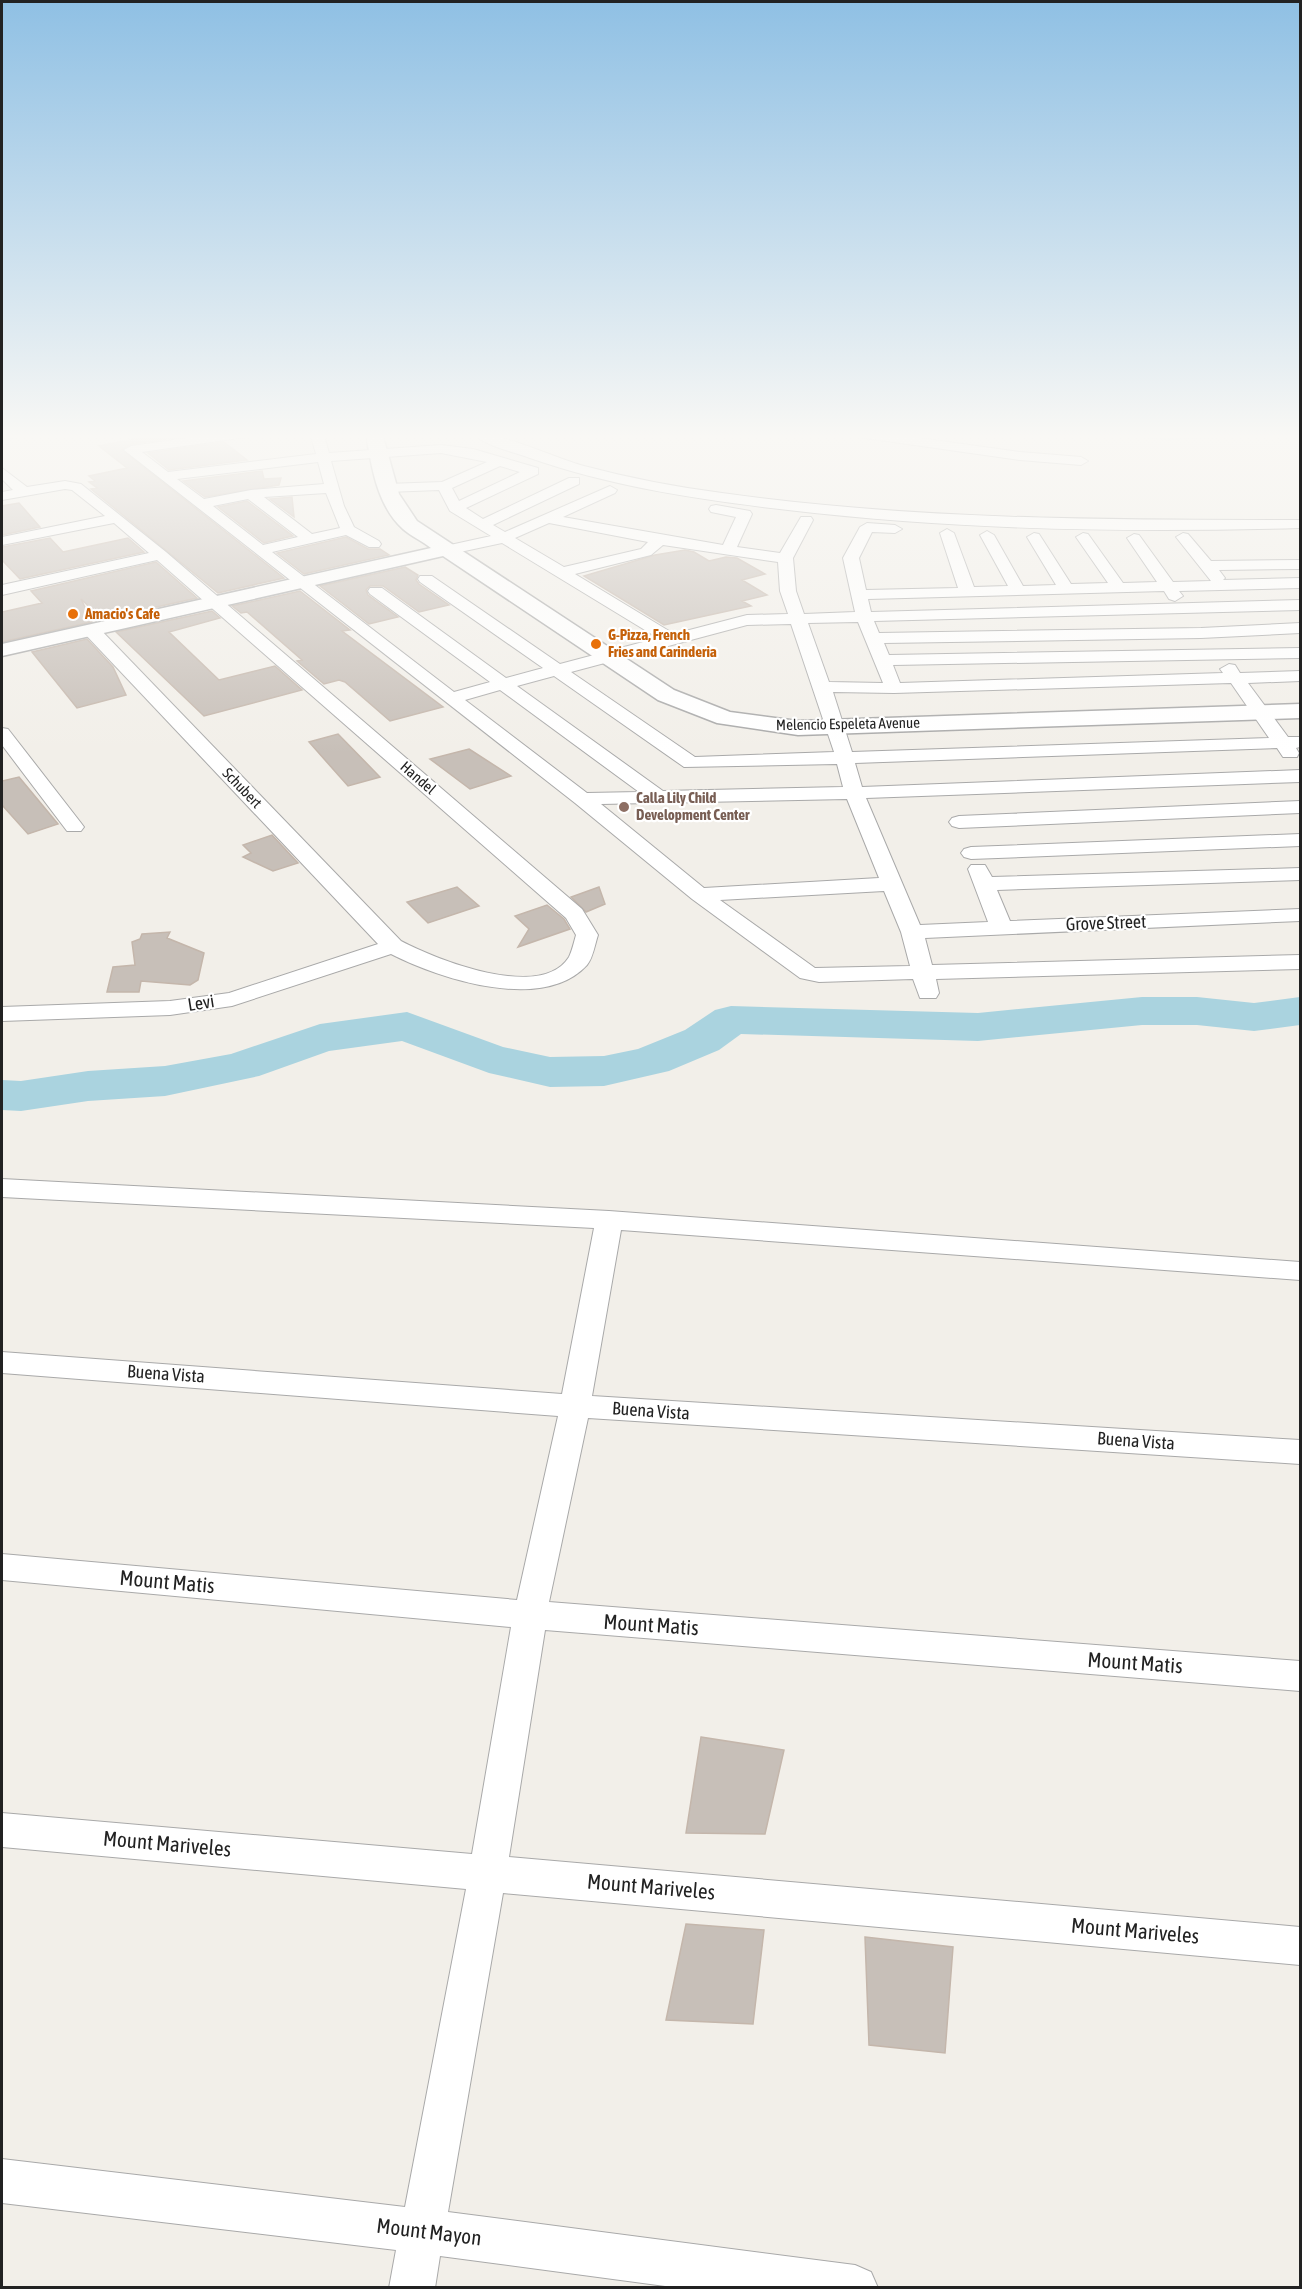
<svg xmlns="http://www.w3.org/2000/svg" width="1302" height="2289" viewBox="0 0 1302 2289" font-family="'Asap Condensed',sans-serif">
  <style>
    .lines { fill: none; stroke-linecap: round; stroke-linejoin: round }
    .stream { stroke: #aad3df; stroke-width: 4.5 }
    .river { fill: #aad3df; fill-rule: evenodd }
    .building { fill: #c7bfb8; stroke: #c4b6ab; stroke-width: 1.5 }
    .minor-casing { stroke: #a9a9a9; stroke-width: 2 }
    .tertiary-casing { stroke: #a9a9a9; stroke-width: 3 }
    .minor { fill: #fff; fill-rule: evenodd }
    .tertiary { fill: #fff; fill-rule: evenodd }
    .food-dot { fill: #e8710a; stroke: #fff; stroke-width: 2 }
    .education-dot { fill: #8d6e63; stroke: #fff; stroke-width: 2 }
    .labels { text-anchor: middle; stroke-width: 4.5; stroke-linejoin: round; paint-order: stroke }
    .far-food-label { font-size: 15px; font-weight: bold; fill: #c56008; stroke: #fff; text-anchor: start }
    .far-street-label { font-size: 15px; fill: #222; stroke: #fff }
    .far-education-label { font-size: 15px; font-weight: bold; fill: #785e54; stroke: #fff; text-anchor: start }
    .street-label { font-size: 18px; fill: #222; stroke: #fff }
    .near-street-label { font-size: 21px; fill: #222; stroke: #fff }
  </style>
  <rect width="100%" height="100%" fill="#f2efe9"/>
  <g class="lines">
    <path class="stream" d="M 1113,433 L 1167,438 L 1284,433
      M 2,440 L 26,433"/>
    <path class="river" d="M 1142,997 L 1197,997 L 1254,1003 L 1300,997 L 1300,1025 L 1254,1031 L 1197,1025 L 1142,1025 L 978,1041 L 741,1034 L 719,1050 L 669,1071 L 604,1086 L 550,1087 L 489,1073 L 402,1041 L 329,1051 L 259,1076 L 165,1096 L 88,1101 L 21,1111 L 2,1110 L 2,1080 L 21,1081 L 88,1071 L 165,1066 L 231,1054 L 320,1024 L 407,1012 L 503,1047 L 550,1057 L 604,1056 L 638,1049 L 685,1030 L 715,1010 L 731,1006 L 978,1013 Z"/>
  </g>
  <path class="building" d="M 164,433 L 209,433 L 131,444 L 122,450 L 284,578 L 218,593 L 91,489 L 97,488 L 89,482 L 95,481 L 89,476 L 127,468 L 99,446 Z
    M 224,442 L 247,460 L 169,470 L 148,453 Z
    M 262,471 L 264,479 L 281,478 L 279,485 L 205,497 L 183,481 Z
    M 292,497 L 294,517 L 270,499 Z
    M 247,501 L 293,536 L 264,543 L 218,507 Z
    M 19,503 L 40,527 L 2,535 L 2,506 Z
    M 346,537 L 368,549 L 380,549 L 389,555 L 304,574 L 277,553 Z
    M 50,538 L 63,552 L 128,538 L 144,552 L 20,579 L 2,560 L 2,547 Z
    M 685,550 L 694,552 L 709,561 L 726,557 L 737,558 L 765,574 L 742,580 L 767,595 L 742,601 L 751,606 L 664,625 L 584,576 L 655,555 Z
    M 156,562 L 197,598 L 102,619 L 81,599 L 92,622 L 2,642 L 2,612 L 42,603 L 31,591 Z
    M 405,567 L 418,575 L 416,580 L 419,584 L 449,605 L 419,612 L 383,586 L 370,586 L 366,590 L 368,595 L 398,617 L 369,624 L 320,586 Z
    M 300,591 L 350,630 L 342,631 L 443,707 L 390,721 L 345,682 L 339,680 L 324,684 L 297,661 L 302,660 L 247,612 L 241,613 L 232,606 Z
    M 212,611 L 220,618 L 169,632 L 219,680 L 275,666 L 302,690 L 204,716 L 116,632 Z
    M 87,639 L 113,667 L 126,695 L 77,708 L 32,652 Z
    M 338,734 L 380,777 L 348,786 L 309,742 Z
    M 469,749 L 511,776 L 470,789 L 430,759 Z
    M 19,777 L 58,824 L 28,834 L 2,805 L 2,781 Z
    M 272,835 L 298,863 L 273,871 L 243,857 L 251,853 L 243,845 Z
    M 457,887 L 479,906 L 428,923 L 407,902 Z
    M 599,887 L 605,904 L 586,912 L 571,897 Z
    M 547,905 L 564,919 L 570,929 L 518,947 L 529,929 L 515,916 Z
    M 170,932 L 167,938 L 204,953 L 198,980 L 190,985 L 141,981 L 139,992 L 107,992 L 113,967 L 135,965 L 132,942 L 140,939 L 142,934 Z
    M 701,1737 L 784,1750 L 765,1834 L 686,1833 Z
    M 686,1924 L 764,1930 L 753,2024 L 666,2020 Z
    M 865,1937 L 953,1947 L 945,2053 L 869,2045 Z"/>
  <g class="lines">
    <g class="minor-casing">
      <path id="minor" d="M 222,433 L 253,433 L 246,437 L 142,452 L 168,472 L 316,454 L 310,433 L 323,433 L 329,453 L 441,445 L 473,449 L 538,468 L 538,474 L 466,508 L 483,519 L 569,478 L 579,478 L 579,484 L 493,525 L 505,532 L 610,486 L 617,490 L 615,493 L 563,517 L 723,545 L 736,517 L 711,512 L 709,509 L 711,506 L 716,505 L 750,511 L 752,514 L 737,547 L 780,553 L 801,517 L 811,517 L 813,520 L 793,558 L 796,591 L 804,614 L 855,612 L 843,558 L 860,527 L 867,523 L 895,525 L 902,529 L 895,533 L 872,532 L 859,558 L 866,590 L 958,588 L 940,533 L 947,529 L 954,533 L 974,587 L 1008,586 L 980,535 L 987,531 L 994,535 L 1023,586 L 1056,585 L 1027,537 L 1034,533 L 1039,534 L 1071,584 L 1108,583 L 1076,537 L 1083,533 L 1088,534 L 1123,583 L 1157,582 L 1127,538 L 1134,534 L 1139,535 L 1173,582 L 1211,581 L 1176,537 L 1183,533 L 1188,534 L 1211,561 L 1300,560 L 1300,569 L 1219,570 L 1225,578 L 1223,580 L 1300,578 L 1300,588 L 1179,591 L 1183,596 L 1175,601 L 1169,599 L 1164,591 L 868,599 L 871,612 L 1300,600 L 1300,610 L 874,621 L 879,633 L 1201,628 L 1300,623 L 1300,633 L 1201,638 L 884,643 L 889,655 L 1300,648 L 1300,658 L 893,665 L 900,683 L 1223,673 L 1220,669 L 1229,664 L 1235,665 L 1240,673 L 1300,671 L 1300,681 L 1248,683 L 1288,737 L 1300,737 L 1300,747 L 1296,748 L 1299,753 L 1297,757 L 1283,757 L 1277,748 L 855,763 L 862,787 L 1300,770 L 1300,782 L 866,798 L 920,925 L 988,922 L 968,869 L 971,865 L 985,865 L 992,877 L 1300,868 L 1300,880 L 997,890 L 1010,921 L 1300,909 L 1300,921 L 925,938 L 932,965 L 1300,955 L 1300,969 L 936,979 L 939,993 L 936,998 L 920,998 L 913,979 L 819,982 L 800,978 L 692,899 L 575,803 L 124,450 L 131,446 ZM 441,453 L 487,462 L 442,482 L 387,484 L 380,488 L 387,492 L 439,490 L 450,511 L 491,536 L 441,547 L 438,550 L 441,553 L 446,555 L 502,543 L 658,638 L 560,664 L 432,576 L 420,576 L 418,579 L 420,582 L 543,668 L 506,678 L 382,588 L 370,588 L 368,591 L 370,594 L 490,682 L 454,692 L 272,552 L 346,535 L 369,547 L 379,547 L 381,544 L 379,541 L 354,527 L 344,506 L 331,461 ZM 318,462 L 324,484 L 251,490 L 204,499 L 177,479 ZM 500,466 L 520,472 L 459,501 L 452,488 ZM 326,493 L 340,528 L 312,534 L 264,497 ZM 248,499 L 298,537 L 263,545 L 213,506 ZM 549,523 L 648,542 L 641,549 L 564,567 L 515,538 ZM 663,545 L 778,562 L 780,591 L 788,614 L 747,615 L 674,634 L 575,574 L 651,555 ZM 858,622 L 883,683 L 829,682 L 808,623 ZM 791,624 L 834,752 L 695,757 L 571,672 L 747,625 ZM 554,676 L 684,767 L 837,764 L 843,787 L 663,791 L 517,686 ZM 1231,683 L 1269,738 L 852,752 L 833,692 L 894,693 ZM 500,690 L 639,792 L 587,793 L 465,700 ZM 847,799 L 879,878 L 704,888 L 601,804 ZM 884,891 L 901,932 L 910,966 L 815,968 L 720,900 Z
        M 472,433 C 498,431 555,458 584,466 C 629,478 676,487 722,493 C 913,520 1107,520 1300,520 L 1300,528 C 1130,533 957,530 788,510 C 701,500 613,487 530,458 C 514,452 485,446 472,433 Z
        M 851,433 L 883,433 L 1020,452 L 1081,457 L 1088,461 L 1081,465 L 1020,460 L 858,437 Z
        M 2,468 L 27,487 L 65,481 L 81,484 L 166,552 L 582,909 L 598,935 C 595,944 593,958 587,965 C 543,1013 440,979 391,954 L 232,1006 L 170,1015 L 2,1021 L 2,1007 L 170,1001 L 229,993 L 378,944 L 85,634 L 83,630 L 91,625 L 97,626 L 401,941 C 435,959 541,1002 569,957 C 572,951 574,942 576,935 L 566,918 L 157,560 L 2,595 L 2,585 L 149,553 L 114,523 L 2,545 L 2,537 L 105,516 L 72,490 L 65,489 L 2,500 L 2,492 L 13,490 L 2,479 Z
        M 2,728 L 8,729 L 81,823 L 84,827 L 81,831 L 67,831 L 2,745 Z
        M 1300,801 L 1300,813 L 959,828 L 952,826 L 949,822 L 952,818 L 959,816 Z
        M 1300,834 L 1300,846 L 971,859 L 964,857 L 961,853 L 964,849 L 971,847 Z
        M 2,1179 L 609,1211 L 1300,1262 L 1300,1280 L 621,1230 L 592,1396 L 1300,1440 L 1300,1464 L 588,1418 L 549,1602 L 1300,1661 L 1300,1691 L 545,1630 L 509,1857 L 1300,1927 L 1300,1965 L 503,1893 L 448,2212 L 855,2265 L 871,2272 L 878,2288 L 680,2288 L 440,2256 L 435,2288 L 389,2288 L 396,2250 L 2,2203 L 2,2159 L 405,2207 L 466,1889 L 2,1847 L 2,1813 L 472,1854 L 511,1627 L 2,1580 L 2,1554 L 517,1600 L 558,1416 L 2,1373 L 2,1352 L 562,1394 L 594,1228 L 2,1197 Z"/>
    </g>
    <g class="tertiary-casing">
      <path id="tertiary" d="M 366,433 L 382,433 L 399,494 L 417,521 L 674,690 L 730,712 L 798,721 L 1300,704 L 1300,718 L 798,735 L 717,723 L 658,700 L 443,556 L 2,656 L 2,644 L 431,548 C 422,541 411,536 403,529 C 377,506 371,465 366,433 Z"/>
    </g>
    <use href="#minor" class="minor"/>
    <use href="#tertiary" class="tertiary"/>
  </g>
  <linearGradient id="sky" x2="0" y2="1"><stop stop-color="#8fc0e4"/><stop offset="0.58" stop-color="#f9f8f5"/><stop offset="1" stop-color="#f9f8f5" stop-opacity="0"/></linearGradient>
  <rect width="1302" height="753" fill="url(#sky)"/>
  <g class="food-dot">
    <circle cx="73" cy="614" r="6"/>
    <circle cx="596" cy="644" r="6"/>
  </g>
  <circle class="education-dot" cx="624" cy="807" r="6"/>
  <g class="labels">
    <g class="far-food-label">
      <text x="85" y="619">Amacio's Cafe</text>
      <text x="608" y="640">G-Pizza, French<tspan x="608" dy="17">Fries and Carinderia</tspan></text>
    </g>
    <g class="far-street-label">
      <text transform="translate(848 724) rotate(-1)" y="5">Melencio Espeleta Avenue</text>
      <text transform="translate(418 778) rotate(41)" y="5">Handel</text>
      <text transform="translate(242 788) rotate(46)" y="5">Schubert</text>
    </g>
    <g class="far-education-label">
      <text x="636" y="803">Calla Lily Child<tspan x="636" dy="17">Development Center</tspan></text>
    </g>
    <g class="street-label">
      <text transform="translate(1106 923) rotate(-2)" y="6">Grove Street</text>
      <text transform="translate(201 1003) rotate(-9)" y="6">Levi</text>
      <text transform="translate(166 1374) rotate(4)" y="6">Buena Vista</text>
      <text transform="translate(651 1411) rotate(4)" y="6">Buena Vista</text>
      <text transform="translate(1136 1441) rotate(4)" y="6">Buena Vista</text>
    </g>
    <g class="near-street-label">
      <text transform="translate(167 1582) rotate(5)" y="7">Mount Matis</text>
      <text transform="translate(651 1625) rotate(4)" y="7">Mount Matis</text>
      <text transform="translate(1135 1663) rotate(4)" y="7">Mount Matis</text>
      <text transform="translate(167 1844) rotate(5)" y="7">Mount Mariveles</text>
      <text transform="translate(651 1887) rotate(5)" y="7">Mount Mariveles</text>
      <text transform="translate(1135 1931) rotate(5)" y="7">Mount Mariveles</text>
      <text transform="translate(429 2232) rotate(7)" y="7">Mount Mayon</text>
    </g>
  </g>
  <rect width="1302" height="2289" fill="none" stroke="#222222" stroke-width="6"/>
</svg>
